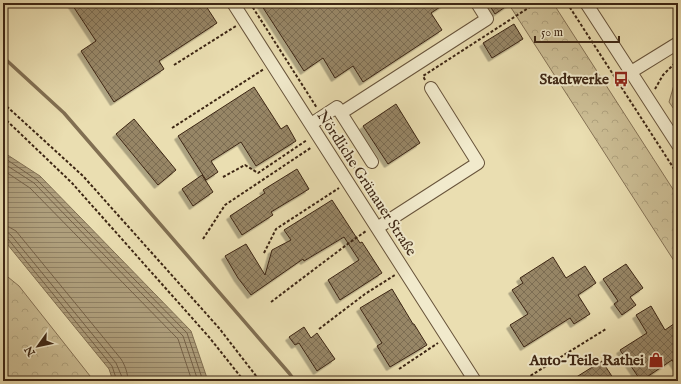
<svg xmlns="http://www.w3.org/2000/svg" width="681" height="384" viewBox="0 0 681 384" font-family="'IM FELL English',serif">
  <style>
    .forest { fill: url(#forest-crowns); stroke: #857255 }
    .water { fill: url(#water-rules); stroke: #816f52 }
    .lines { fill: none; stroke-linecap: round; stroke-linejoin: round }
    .shore { stroke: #766248; stroke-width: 1 }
    .stream { stroke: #816f52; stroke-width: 3.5 }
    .building { fill: url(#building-cross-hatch); stroke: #3d2614; filter: url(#shadow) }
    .minor-casing { stroke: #68543b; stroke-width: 14 }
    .path { stroke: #3d2614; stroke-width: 2; stroke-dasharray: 3 2; stroke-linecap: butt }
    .minor { stroke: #f1eacc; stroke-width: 12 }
    .labels { text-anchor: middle; stroke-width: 4; stroke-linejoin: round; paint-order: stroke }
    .poi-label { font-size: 15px; font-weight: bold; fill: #3d2614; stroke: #f1eacc; text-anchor: end }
    .street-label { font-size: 15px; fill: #3d2614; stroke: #f1eacc }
  </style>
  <defs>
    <pattern id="forest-crowns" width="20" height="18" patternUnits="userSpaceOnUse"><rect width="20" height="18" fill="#cdbf96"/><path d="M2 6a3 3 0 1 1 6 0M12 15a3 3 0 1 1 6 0" fill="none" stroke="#b1a480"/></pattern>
    <pattern id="water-rules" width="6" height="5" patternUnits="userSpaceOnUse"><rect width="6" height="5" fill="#af9f7c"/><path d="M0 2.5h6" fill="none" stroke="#908164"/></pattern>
    <pattern id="building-cross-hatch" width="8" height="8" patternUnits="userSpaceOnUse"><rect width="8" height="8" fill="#978666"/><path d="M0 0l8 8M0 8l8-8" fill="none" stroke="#7c6d53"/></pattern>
    <filter id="shadow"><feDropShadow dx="-3.5" dy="3.5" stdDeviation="0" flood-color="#0004"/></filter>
  </defs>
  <rect width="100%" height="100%" fill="#eadeb1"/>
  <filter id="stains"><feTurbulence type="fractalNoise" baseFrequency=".005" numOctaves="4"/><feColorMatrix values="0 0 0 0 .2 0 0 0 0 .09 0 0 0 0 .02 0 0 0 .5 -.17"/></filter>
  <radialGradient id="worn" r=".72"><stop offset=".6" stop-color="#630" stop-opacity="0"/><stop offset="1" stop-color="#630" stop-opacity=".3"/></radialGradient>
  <path class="forest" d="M 508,3 L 553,3 L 678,197 L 678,267 Z
    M 678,77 L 678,115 L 669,102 L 676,78 Z
    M 3,273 L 19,286 L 94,381 L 3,381 Z"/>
  <path class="water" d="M 3,152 L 40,176 L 191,331 L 208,381 L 113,381 L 109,369 L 3,239 Z"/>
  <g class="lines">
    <path class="shore" d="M 3,157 L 37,180 L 187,333 L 203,381
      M 3,163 L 34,183 L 183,336 L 198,381
      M 3,170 L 30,188 L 178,339 L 192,381
      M 3,226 L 9,227 L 16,231 L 121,359 C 125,365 128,374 128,381
      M 3,232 L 7,232 L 11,235 L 116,363 L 122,377 L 122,381
      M 3,237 L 6,237 L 8,239 L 112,366 L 117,381"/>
    <path class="stream" d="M 3,57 L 64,113 L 289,373 L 295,381"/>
  </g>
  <path class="building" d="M 71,3 L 204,3 L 217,23 L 159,61 L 164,69 L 114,102 L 81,51 L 96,41 Z
    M 260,3 L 446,3 L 431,13 L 442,30 L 363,82 L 353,66 L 335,78 L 323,58 L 304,71 Z
    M 488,3 L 511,3 L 495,14 Z
    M 514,24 L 523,39 L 492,58 L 483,43 Z
    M 254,87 L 281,129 L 287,125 L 296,141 L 256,166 L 241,142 L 211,161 L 218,172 L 206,180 L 178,136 Z
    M 396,104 L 420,143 L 388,164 L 363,126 Z
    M 134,119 L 176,170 L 158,185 L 116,134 Z
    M 297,169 L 309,189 L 271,212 L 273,215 L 242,235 L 230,216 L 265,193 L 263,190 Z
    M 202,175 L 213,192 L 193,206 L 182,189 Z
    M 332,200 L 360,243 L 362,242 L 382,273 L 340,300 L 328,280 L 359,260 L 344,237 L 304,261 L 303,259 L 251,295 L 238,278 L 225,256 L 246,244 L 265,275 L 272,250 L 291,240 L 284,230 Z
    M 553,257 L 566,278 L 585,266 L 596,283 L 578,295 L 590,314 L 574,324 L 570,318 L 524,347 L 510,325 L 528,314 L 512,290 L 523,283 L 520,278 Z
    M 626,264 L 643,288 L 630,297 L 636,305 L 622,315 L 614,304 L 618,301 L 603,279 Z
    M 392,289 L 413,324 L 414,324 L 427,345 L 390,367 L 377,346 L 382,343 L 360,308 Z
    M 651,306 L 665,330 L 678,321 L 678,369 L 672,360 L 641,381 L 620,350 L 647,333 L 636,315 Z
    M 304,327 L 311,338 L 317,333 L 335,359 L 317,371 L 299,343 L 295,345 L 289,337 Z
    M 602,361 L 615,381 L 570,381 Z"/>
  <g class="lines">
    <g class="minor-casing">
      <path id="minor" d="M 233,3 L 475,381
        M 586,3 L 678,145
        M 631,72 L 678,43
        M 341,113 L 487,19 L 477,3
        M 311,124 L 337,107 L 372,162
        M 377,228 L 478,163 L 431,88"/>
    </g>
    <path class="path" d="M 250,3 L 317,108
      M 567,3 L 678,175
      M 174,65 L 236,26
      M 425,80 L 423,76 L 536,3
      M 655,89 L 663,75 L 678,60
      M 3,103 L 83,176 L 219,328 L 260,381
      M 3,117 L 72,183 L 209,337 L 244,381
      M 329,127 L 365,186
      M 172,128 L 264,69
      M 223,177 L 245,165 L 258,173 L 307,140
      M 203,239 L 225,205 L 312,147
      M 264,253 L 276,229 L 339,188
      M 271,302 L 349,243 L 366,231
      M 319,329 L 365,294 L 395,275
      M 399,369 L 438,343
      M 453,381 L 459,377
      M 522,381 L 606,329"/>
    <use href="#minor" class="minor"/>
  </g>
  <defs>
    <g id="bus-bare" transform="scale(1.2)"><path d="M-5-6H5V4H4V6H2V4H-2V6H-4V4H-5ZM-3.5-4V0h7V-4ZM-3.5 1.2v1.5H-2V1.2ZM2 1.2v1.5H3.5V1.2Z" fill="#8f2418" stroke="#f1eacc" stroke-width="2.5" paint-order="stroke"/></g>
    <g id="shop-bare" transform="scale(1.2)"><path d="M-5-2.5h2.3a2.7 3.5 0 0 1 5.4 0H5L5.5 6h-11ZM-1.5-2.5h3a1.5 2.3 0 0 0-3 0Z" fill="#8f2418" stroke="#f1eacc" stroke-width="2.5" paint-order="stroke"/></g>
  </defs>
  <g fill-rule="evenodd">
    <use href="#bus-bare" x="621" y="79"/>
    <use href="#shop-bare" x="656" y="360"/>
  </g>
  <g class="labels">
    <g class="poi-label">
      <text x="609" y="84">Stadtwerke</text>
      <text x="644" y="365">Auto-Teile Rathei</text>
    </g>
    <g class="street-label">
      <text transform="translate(367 183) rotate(57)" y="5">Nördliche Grünauer Straße</text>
    </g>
  </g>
  <rect width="681" height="384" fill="none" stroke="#eadeb1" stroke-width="16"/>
  <rect x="4" y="4" width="673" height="376" fill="none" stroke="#3d2614" stroke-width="2"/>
  <rect x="8" y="8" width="665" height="368" fill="none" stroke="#3d2614"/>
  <g transform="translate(38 346) rotate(237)" stroke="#f1eacc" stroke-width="3" paint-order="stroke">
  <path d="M0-3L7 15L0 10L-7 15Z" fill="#3d2614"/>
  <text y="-6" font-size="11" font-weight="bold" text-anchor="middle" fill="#3d2614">N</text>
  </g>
  <path d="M535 36v6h84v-6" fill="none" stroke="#3d2614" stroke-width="2"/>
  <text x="541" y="36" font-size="12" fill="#3d2614" stroke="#f1eacc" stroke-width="3" paint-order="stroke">50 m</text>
  <rect width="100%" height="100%" filter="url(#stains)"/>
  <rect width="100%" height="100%" fill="url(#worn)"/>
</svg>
